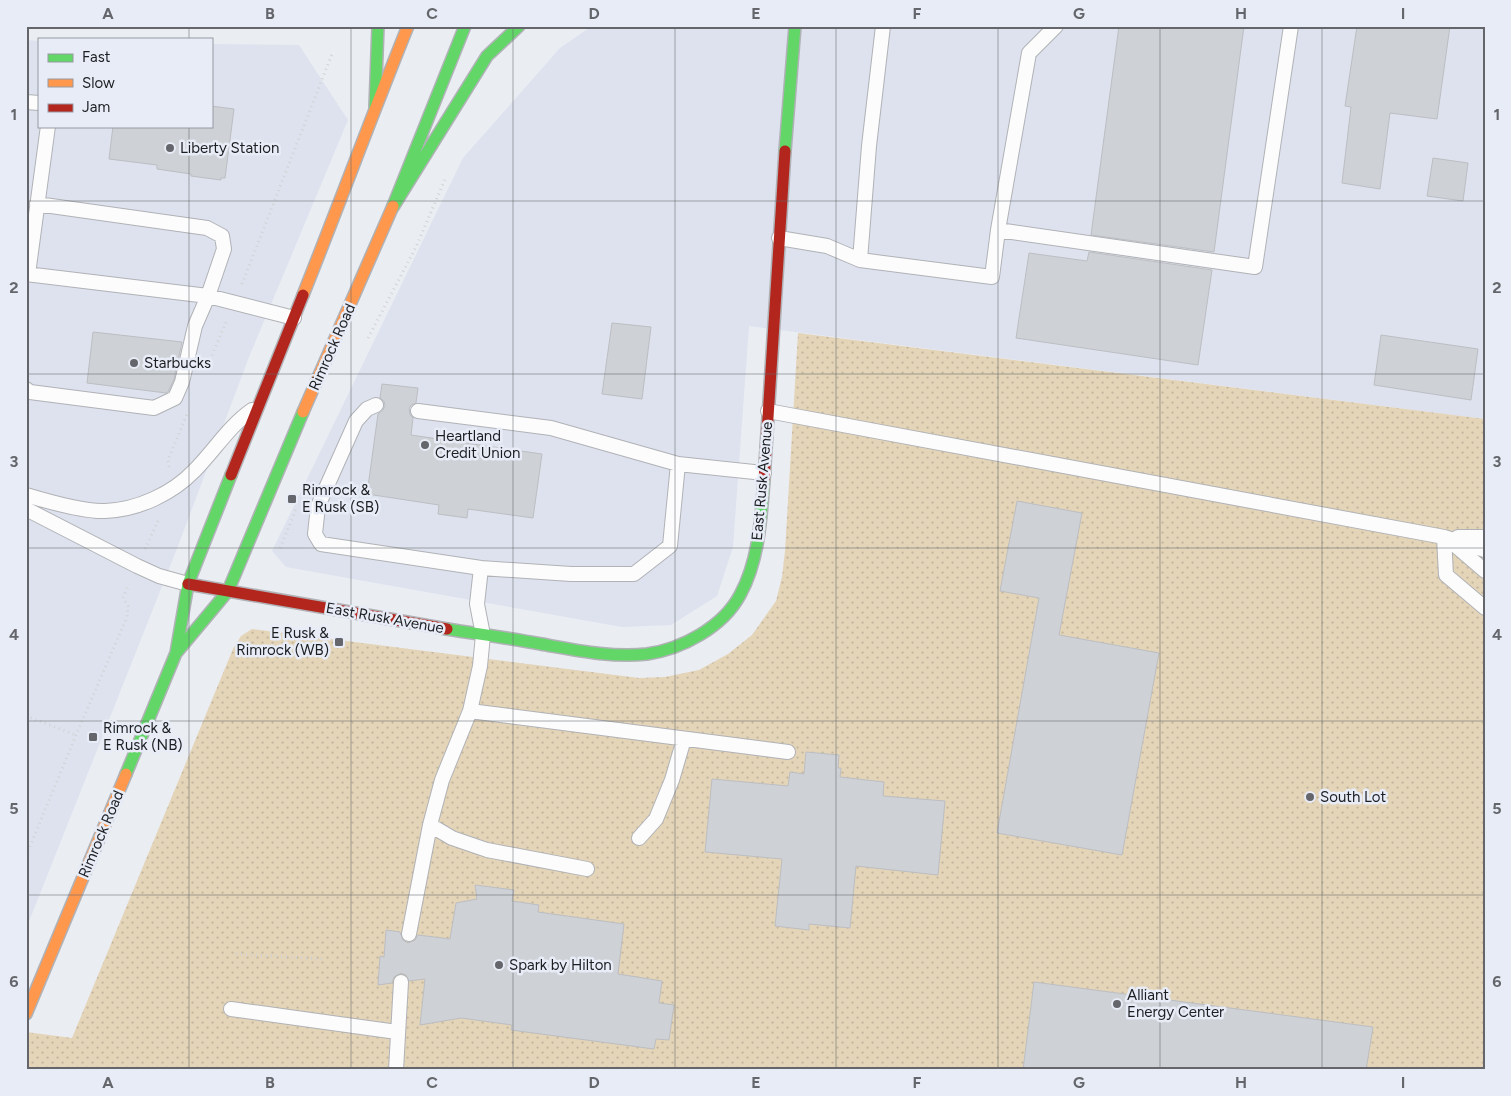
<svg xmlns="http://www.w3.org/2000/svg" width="1511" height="1096" viewBox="0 0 1511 1096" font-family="Figtree,sans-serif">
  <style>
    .built { fill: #dde2ee }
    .park { fill: url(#park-dots) }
    .building { fill: #ced1d5; stroke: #bcbec2 }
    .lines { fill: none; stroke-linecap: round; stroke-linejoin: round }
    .lane-casing { stroke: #b0b2b6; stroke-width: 16 }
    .fast-casing { stroke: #b0b2b6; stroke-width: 14 }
    .slow-casing { stroke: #b0b2b6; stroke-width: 14 }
    .jam-casing { stroke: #b0b2b6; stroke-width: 14 }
    .path { stroke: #d1d3d4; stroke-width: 3; stroke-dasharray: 1 4; stroke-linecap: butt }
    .lane { stroke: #fcfcfd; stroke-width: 14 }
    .fast { stroke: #63d668; stroke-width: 11 }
    .slow { stroke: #ff974d; stroke-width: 11 }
    .jam { stroke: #b3261e; stroke-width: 11 }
    .grid { fill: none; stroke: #64666b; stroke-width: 1; stroke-opacity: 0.55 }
    .poi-dot { fill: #64666b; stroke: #e7ecf6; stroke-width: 2 }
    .labels { text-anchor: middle; stroke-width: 5; stroke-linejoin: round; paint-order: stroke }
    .poi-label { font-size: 15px; fill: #1c1e22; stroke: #e7ecf6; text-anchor: start }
    .street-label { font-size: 15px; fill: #1c1e22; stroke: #e7ecf6 }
    .neatline { fill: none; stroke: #64666b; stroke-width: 2 }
    .grid-label { font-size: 16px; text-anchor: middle; font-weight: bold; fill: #64666b }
  </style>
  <defs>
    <pattern id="park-dots" width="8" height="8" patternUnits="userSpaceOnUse" patternTransform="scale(1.25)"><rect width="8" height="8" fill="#e4d4b8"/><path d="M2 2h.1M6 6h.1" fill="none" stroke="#c3b69e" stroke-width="1.8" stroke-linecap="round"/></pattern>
  </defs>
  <rect width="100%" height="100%" fill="#eaedf2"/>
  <path class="built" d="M 592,26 L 1485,26 L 1485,419 L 749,326 L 733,547 L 717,596 L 671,625 L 622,627 L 286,567 L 272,551 L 463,158 L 560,48 Z
    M 26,40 L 39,41 L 39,126 L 211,126 L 211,44 L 299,45 L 348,120 L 249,357 L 178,546 L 26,929 Z"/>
  <path class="park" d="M 798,333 L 1485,419 L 1485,1070 L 26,1070 L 26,1032 L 72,1038 L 233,649 L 241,636 L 252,629 L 639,678 L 665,677 L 699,670 L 728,654 L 752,635 L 776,601 L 782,577 L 785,551 Z"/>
  <path class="building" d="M 1119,26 L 1244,26 L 1214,252 L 1091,235 Z
    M 1357,26 L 1450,26 L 1437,119 L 1390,113 L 1380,189 L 1342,183 L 1351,107 L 1345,106 Z
    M 211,106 L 234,109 L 225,178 L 221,178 L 221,180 L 191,176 L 191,174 L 157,169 L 157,165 L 109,159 L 113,126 L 211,126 Z
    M 1433,158 L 1468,163 L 1463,201 L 1427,196 Z
    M 1089,252 L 1212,270 L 1198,365 L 1016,338 L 1029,253 L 1087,261 Z
    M 612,323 L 651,327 L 642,399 L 602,394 Z
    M 93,332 L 182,342 L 174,379 L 168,392 L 166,393 L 87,383 Z
    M 1381,335 L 1478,349 L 1471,400 L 1374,385 Z
    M 382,384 L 418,388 L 416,403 L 411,405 L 409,409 L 410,415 L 413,418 L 411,435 L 542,454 L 533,518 L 468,509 L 467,518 L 438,514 L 439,505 L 367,494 L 378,414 L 383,410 L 385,406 L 384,401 L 380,398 Z
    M 1017,501 L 1082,513 L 1059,635 L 1159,653 L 1122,855 L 997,833 L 1039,598 L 1000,591 Z
    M 806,752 L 839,755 L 838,768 L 841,768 L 840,777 L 884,782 L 883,796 L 945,801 L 938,875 L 856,866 L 850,928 L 809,924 L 809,930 L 775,926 L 782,859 L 705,852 L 712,779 L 788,786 L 790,772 L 804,774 Z
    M 475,885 L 514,890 L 512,901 L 539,905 L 538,912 L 624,924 L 618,974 L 662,981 L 659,1003 L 674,1005 L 669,1040 L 656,1039 L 654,1049 L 511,1030 L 512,1025 L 461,1018 L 420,1025 L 425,979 L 409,981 L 406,975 L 401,973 L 394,977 L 392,983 L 378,985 L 380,956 L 384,957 L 386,930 L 400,932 L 403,940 L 408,943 L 415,940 L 418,935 L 450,939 L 456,903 L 477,899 Z
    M 1034,982 L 1373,1027 L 1366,1070 L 1023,1070 Z"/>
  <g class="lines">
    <g class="lane-casing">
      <path id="lane" d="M 26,102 L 39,103
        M 998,230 L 1029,53 L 1056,26
        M 779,238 L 827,246 L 860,260 L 992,277 L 998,230 L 1255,267 L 1291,26
        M 860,260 L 869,146 L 883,26
        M 26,274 L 208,296 L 294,318
        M 28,274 L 48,126
        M 26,389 L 30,392 L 154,408 L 175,398 L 182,382 L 195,326 L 208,296 L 224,249 L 222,236 L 207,228 L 37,204
        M 376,405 L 367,409 L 356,421 L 318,506 L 315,534 L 321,544 L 481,568
        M 418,411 L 551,428 L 678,464 L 764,473
        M 768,411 L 1444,537 L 1485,550
        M 26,495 C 46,501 85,512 105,511 C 137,510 172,494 194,471 C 214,451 229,426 252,410
        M 26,509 L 137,566 L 159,576 L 188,584
        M 1444,537 L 1446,575 L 1485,608
        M 1458,537 L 1485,537
        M 1449,540 L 1485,571
        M 470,711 L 788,752
        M 430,825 L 452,838 L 487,850 L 587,869
        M 639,838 L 656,819 L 672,780 L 684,739
        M 409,934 L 430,825 L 442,780 L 470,711 L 480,666 L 483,635 L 477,604 L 481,568 L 571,574 L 634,574 L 670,546 L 678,464
        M 231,1009 L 397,1032
        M 396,1070 L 401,982"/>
    </g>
    <g class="fast-casing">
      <path id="fast" d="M 375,107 L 378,26
        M 785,151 L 795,26
        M 393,206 L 465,26
        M 393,207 L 487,56 L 519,26
        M 447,629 C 478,634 509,638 541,644 C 575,650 612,658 647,654 C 682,649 723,627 740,595 C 759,561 761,518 764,480
        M 177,652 L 228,591 L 303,412
        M 126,774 L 176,653 L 188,584 L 231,475"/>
    </g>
    <g class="slow-casing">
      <path id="slow" d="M 303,295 C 339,205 372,115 408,26
        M 303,412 L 393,206
        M 26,1014 L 126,774"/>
    </g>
    <g class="jam-casing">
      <path id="jam" d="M 231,475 L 303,295
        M 764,480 L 785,151
        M 188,584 L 447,629"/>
    </g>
    <path class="path" d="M 242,284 L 332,54
      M 368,338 L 416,247 L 446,177
      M 210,360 L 226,322
      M 169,467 L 168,460 L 187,414
      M 280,548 L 296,509
      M 145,549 L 159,519
      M 26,716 L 76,735
      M 26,856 L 76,735 L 127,617 L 128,606 L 123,598 L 129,584
      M 236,954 L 324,959"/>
    <use href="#lane" class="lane"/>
    <use href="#fast" class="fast"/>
    <use href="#slow" class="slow"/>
    <use href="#jam" class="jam"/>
  </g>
  <path class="grid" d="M 189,26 L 189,39M 351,26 L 351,1070M 513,26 L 513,1070M 675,26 L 675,1070M 836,26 L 836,1070M 998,26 L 998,1070M 1160,26 L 1160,1070M 1322,26 L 1322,1070M 189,126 L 189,1070M 26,201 L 1485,201M 26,374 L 1485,374M 26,548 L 1485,548M 26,721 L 1485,721M 26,895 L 1485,895"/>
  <g class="poi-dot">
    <circle cx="170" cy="148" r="5"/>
    <circle cx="134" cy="363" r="5"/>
    <circle cx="425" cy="445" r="5"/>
    <rect x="287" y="494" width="10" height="10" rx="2.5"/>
    <rect x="334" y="637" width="10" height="10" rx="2.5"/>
    <rect x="88" y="732" width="10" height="10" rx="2.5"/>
    <circle cx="1310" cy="797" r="5"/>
    <circle cx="499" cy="965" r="5"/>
    <circle cx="1117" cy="1004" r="5"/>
  </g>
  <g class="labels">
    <g class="poi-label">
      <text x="180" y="153">Liberty Station</text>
      <text x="144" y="368">Starbucks</text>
      <text x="435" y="441">Heartland<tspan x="435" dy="17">Credit Union</tspan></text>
      <text x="302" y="495">Rimrock &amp;<tspan x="302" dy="17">E Rusk (SB)</tspan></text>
      <text x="329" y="638" text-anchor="end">E Rusk &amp;<tspan x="329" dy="17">Rimrock (WB)</tspan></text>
      <text x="103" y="733">Rimrock &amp;<tspan x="103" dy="17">E Rusk (NB)</tspan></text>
      <text x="1320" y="802">South Lot</text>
      <text x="509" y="970">Spark by Hilton</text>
      <text x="1127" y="1000">Alliant<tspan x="1127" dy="17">Energy Center</tspan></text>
    </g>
    <g class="street-label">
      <text transform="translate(332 347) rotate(-66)" y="5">Rimrock Road</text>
      <text transform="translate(762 481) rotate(-85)" y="5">East Rusk Avenue</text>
      <text transform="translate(385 618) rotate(10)" y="5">East Rusk Avenue</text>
      <text transform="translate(101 834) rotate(-67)" y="5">Rimrock Road</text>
    </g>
  </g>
  <rect width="1511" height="1096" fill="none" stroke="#e7ecf6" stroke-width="55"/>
  <rect x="38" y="38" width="175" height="90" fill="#e7ecf6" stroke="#969aa1"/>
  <rect x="48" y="54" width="25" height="8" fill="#63d668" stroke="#969aa1"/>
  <text x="82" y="62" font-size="15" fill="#1c1e22">Fast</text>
  <rect x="48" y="79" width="25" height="8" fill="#ff974d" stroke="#969aa1"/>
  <text x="82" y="88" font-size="15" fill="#1c1e22">Slow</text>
  <rect x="48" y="104" width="25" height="8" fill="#b3261e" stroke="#969aa1"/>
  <text x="82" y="112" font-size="15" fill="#1c1e22">Jam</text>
  <rect x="28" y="28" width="1456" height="1040" class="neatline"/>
  <g class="grid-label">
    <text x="108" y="19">A</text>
    <text x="270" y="19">B</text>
    <text x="432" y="19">C</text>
    <text x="594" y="19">D</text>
    <text x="756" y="19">E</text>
    <text x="917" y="19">F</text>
    <text x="1079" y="19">G</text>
    <text x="1241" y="19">H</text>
    <text x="1403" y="19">I</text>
    <text x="14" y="120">1</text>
    <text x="1497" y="120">1</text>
    <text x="14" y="293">2</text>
    <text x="1497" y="293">2</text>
    <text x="14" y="467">3</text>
    <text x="1497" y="467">3</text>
    <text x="14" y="640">4</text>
    <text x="1497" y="640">4</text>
    <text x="14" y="814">5</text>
    <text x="1497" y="814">5</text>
    <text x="14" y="987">6</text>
    <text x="1497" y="987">6</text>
    <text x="108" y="1088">A</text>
    <text x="270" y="1088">B</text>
    <text x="432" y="1088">C</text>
    <text x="594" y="1088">D</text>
    <text x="756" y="1088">E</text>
    <text x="917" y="1088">F</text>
    <text x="1079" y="1088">G</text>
    <text x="1241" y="1088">H</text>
    <text x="1403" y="1088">I</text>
  </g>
</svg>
